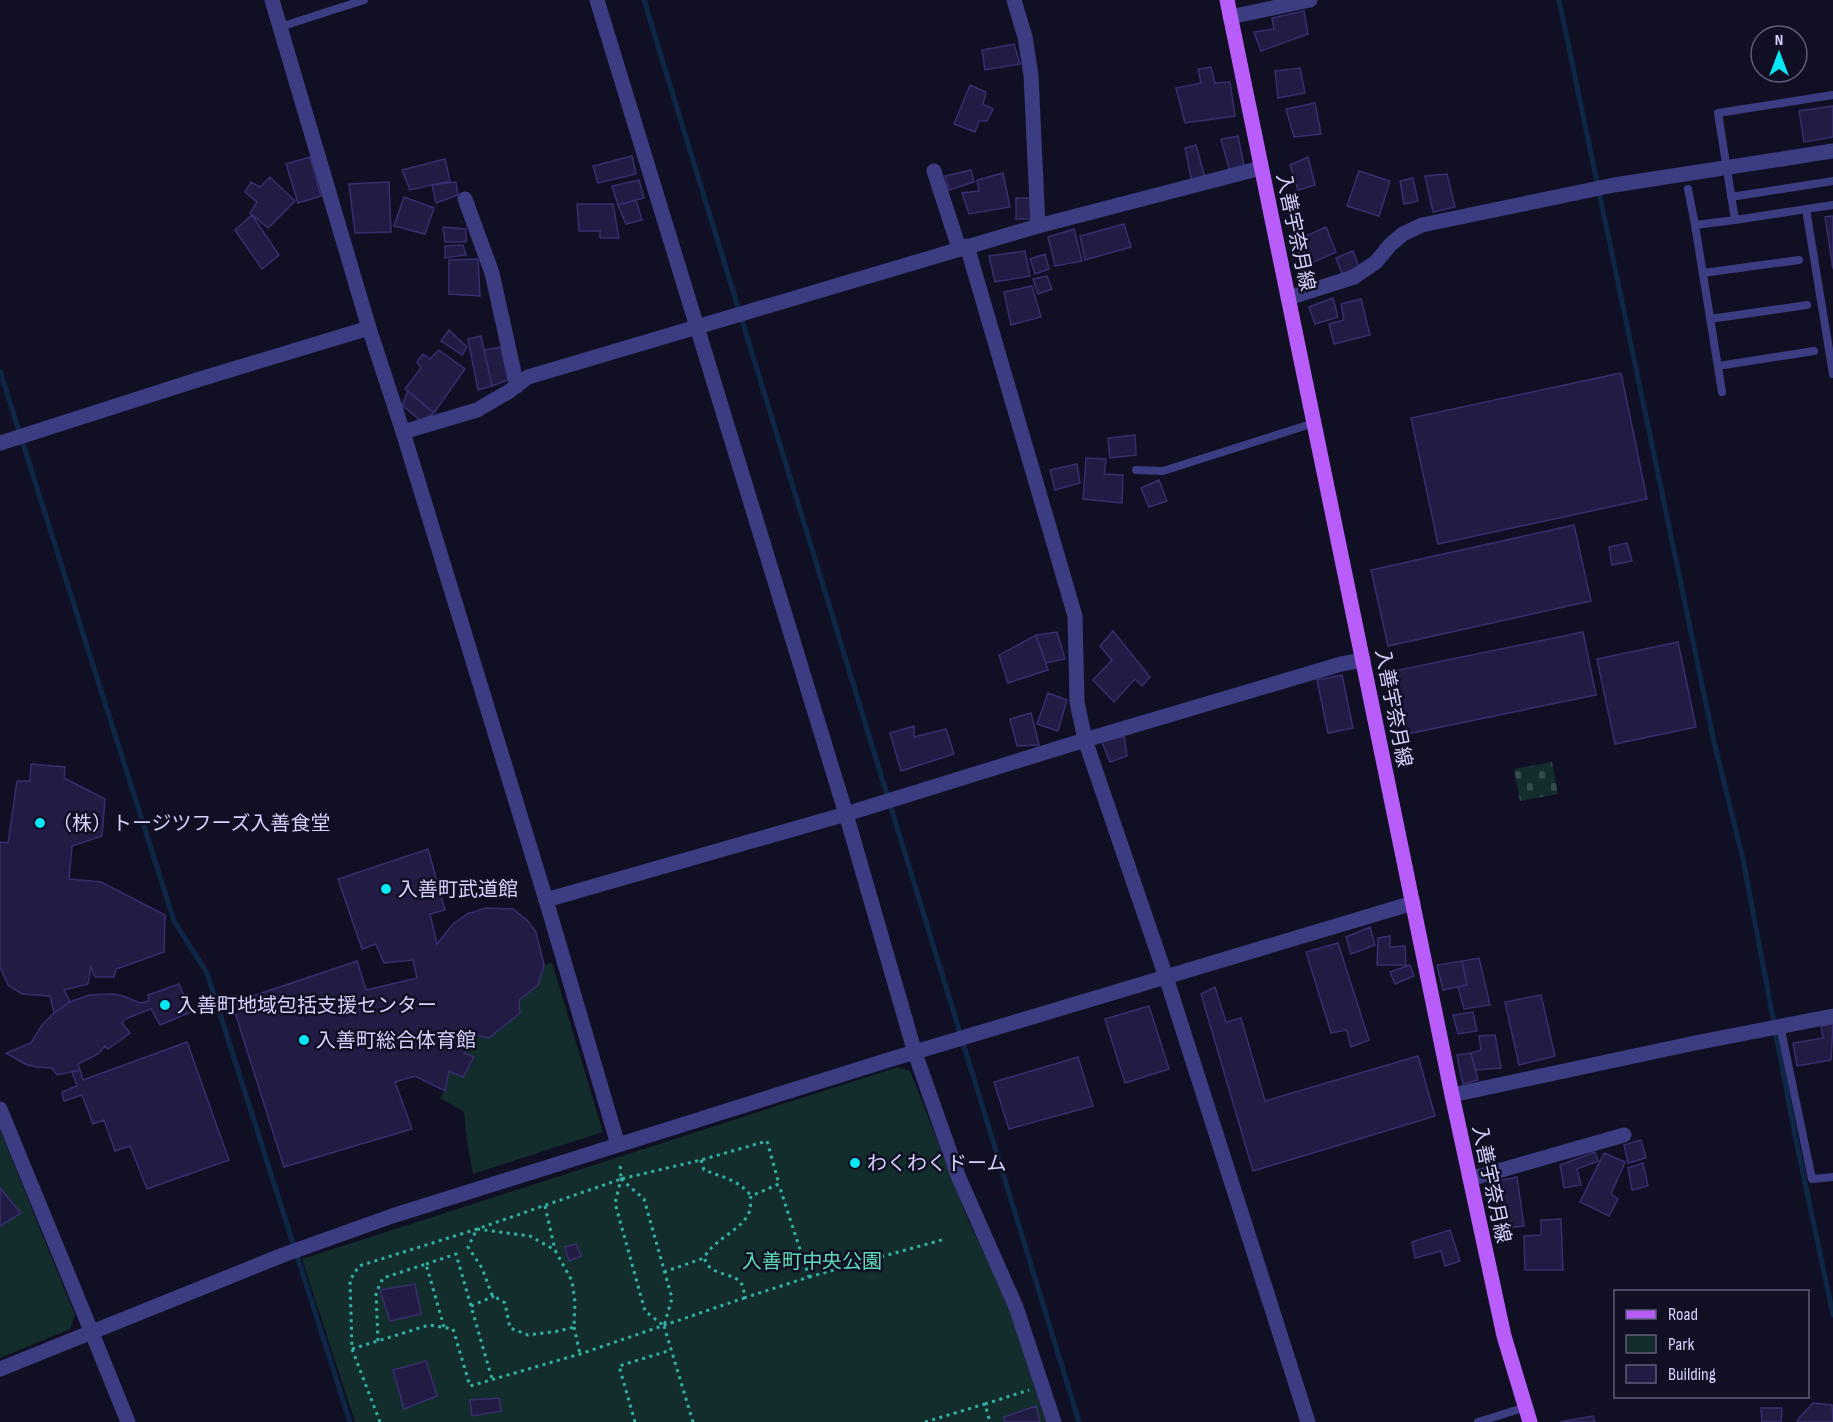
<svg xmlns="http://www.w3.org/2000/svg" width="1833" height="1422" viewBox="0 0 1833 1422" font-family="'Sofia Sans Condensed','Noto Sans JP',sans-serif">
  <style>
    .cemetery { fill: url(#cemetery-stones) }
    .park { fill: #122d2b }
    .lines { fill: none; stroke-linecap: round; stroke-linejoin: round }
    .stream { stroke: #0f2747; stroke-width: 5 }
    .building { fill: #221b43; stroke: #382e6f; stroke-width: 1.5 }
    .path { stroke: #32b1a4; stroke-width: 3; stroke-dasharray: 3 4.5; stroke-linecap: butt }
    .service { stroke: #3b3c81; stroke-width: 8 }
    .minor { stroke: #3b3c81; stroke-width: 15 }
    .tertiary { stroke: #3b3c81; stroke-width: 15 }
    .primary { stroke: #b85dfa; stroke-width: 15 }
    .poi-dot { fill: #08e7f4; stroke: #110f23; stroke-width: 2 }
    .labels { text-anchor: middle; stroke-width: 5; stroke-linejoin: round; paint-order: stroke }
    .street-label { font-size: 20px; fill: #d5d2fe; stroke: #110f23 }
    .poi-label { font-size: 20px; fill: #d5d2fe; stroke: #110f23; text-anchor: start }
    .park-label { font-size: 20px; fill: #60dbb7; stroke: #110f23 }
  </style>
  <defs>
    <pattern id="cemetery-stones" width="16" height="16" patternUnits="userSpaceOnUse" patternTransform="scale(1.5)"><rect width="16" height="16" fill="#122d2b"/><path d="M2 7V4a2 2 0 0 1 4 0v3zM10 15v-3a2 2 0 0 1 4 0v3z" fill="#344b4b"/></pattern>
  </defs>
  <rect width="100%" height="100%" fill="#110f23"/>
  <path class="cemetery" d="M 1552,762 L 1558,794 L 1520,801 L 1514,769 Z"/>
  <path class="park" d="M 552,963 L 603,1132 L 473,1174 L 467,1141 L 464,1112 L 440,1098 L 445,1091 L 449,1071 L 463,1077 L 474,1057 L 464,1053 L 476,1035 L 489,1038 L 520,1014 L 519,1000 L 538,985 L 544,965 Z
    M 898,1067 L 910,1071 L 915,1083 L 969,1222 L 988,1261 L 1010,1311 L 1046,1422 L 355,1422 L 302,1259 Z
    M 0,1130 L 75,1315 L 70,1329 L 0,1358 Z"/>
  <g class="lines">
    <path class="stream" d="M 644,0 L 1079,1422
      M 1559,0 L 1714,742 L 1743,859 L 1795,1135 L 1833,1315
      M 0,371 L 174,921 L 207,973 L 350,1422"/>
  </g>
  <path class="building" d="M 1304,11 L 1308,34 L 1261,51 L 1254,32 L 1274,29 L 1272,18 Z
    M 1014,44 L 1020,64 L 985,70 L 982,50 Z
    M 1211,67 L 1215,83 L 1230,82 L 1235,116 L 1185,123 L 1176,88 L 1201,83 L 1198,69 Z
    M 1300,68 L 1305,93 L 1278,98 L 1275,71 Z
    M 970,85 L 986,92 L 983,104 L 993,109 L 987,121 L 979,121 L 975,132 L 954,124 Z
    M 1315,103 L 1321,134 L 1294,137 L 1286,109 Z
    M 1833,106 L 1833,137 L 1804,142 L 1799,111 Z
    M 1238,136 L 1244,166 L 1229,169 L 1221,139 Z
    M 1196,145 L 1205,178 L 1192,183 L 1185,148 Z
    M 632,156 L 636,174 L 598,183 L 593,166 Z
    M 310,157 L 321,196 L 298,203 L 286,164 Z
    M 1308,157 L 1315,185 L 1298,190 L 1290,165 Z
    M 445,159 L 450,181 L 410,190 L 402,170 Z
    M 971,170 L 974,182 L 949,190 L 945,176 Z
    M 1359,171 L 1390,181 L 1379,216 L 1347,206 Z
    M 1003,173 L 1010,207 L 969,214 L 962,193 L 979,191 L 977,180 Z
    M 1447,174 L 1455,207 L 1433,212 L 1425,176 Z
    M 270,177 L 295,201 L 268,228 L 250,213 L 257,202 L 245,192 L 251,182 L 260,187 Z
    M 1413,178 L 1418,201 L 1404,204 L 1400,181 Z
    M 639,180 L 644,198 L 618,205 L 612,186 Z
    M 389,182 L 391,232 L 355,233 L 349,184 Z
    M 456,182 L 458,195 L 436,203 L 432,185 Z
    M 404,197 L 434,208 L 425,234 L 394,226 Z
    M 1016,198 L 1032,198 L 1034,219 L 1016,219 Z
    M 636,200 L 642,220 L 626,224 L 618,205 Z
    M 577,204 L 613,204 L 619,238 L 600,238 L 600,231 L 579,231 Z
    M 252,215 L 279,255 L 262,269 L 235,230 Z
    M 1833,216 L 1833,269 L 1825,217 Z
    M 1124,224 L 1131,247 L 1085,260 L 1080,236 Z
    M 443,227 L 466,229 L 466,242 L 445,242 Z
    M 1326,227 L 1336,252 L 1303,267 L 1295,241 Z
    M 1074,229 L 1082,261 L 1055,266 L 1048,237 Z
    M 463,245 L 466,255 L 445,258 L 445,246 Z
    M 1025,251 L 1030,276 L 995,282 L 989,256 Z
    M 1353,251 L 1359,267 L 1342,274 L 1336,258 Z
    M 1045,254 L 1049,269 L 1035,274 L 1030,259 Z
    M 478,259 L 480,296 L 449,294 L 449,260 Z
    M 1047,276 L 1052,289 L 1038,294 L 1033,279 Z
    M 1032,286 L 1041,317 L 1011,325 L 1004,292 Z
    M 1333,298 L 1338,317 L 1315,324 L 1309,307 Z
    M 1361,299 L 1370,335 L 1334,344 L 1329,324 L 1344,320 L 1341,304 Z
    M 449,330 L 467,347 L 462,355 L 441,341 Z
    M 481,336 L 492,386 L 478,390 L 468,339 Z
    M 501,347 L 508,380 L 492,386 L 484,350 Z
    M 439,350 L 465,369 L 434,413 L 405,389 L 421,368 L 417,362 L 423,354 L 430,359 Z
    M 1621,373 L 1647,499 L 1438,544 L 1411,418 Z
    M 408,391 L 434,413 L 421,421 L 402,405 Z
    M 1135,435 L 1136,455 L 1110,458 L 1108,438 Z
    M 1086,458 L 1106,459 L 1104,474 L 1123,475 L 1122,503 L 1083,499 Z
    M 1077,464 L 1080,483 L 1055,490 L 1050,470 Z
    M 1159,480 L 1167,501 L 1149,507 L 1141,488 Z
    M 1574,525 L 1591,601 L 1388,646 L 1371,570 Z
    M 1627,543 L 1632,561 L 1612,565 L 1609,547 Z
    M 1113,631 L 1150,677 L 1142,686 L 1135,679 L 1114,702 L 1093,680 L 1112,660 L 1100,646 Z
    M 1057,632 L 1065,659 L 1046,663 L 1036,635 Z
    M 1583,632 L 1596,695 L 1407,734 L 1394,671 Z
    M 1036,635 L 1048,670 L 1008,683 L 999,655 Z
    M 1678,642 L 1696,727 L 1615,744 L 1597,659 Z
    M 1342,675 L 1353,728 L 1328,733 L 1317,680 Z
    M 1048,693 L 1067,700 L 1058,731 L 1037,724 Z
    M 1031,713 L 1039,745 L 1017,746 L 1010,719 Z
    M 914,726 L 914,737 L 946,729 L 954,754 L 901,771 L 890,733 Z
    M 1124,736 L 1127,756 L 1110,762 L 1102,742 Z
    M 31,764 L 65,767 L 64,778 L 105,799 L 102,836 L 72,846 L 69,879 L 101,882 L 165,915 L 164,952 L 116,969 L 114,977 L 95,977 L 91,967 L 88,984 L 64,990 L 70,1002 L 54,1013 L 50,996 L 22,994 L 8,985 L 0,967 L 0,842 L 8,843 L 17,781 L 30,781 Z
    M 428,849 L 445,910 L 430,914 L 437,944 L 452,925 L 467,914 L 486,908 L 513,909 L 527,920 L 536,932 L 544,965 L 538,985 L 519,1000 L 520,1013 L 489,1038 L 476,1035 L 464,1053 L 474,1057 L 463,1077 L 449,1071 L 445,1091 L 415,1076 L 395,1082 L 412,1129 L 284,1167 L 232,1003 L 357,961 L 366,990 L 417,978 L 413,960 L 384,963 L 376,944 L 362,949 L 338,879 Z
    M 1370,927 L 1375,945 L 1351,954 L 1346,937 Z
    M 1390,936 L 1390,947 L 1405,946 L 1406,965 L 1377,965 L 1378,938 Z
    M 1338,943 L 1369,1040 L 1351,1047 L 1347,1030 L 1331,1033 L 1306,952 Z
    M 1479,958 L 1490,1005 L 1464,1009 L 1458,987 L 1467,985 L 1462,961 Z
    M 1462,961 L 1467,985 L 1443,990 L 1437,965 Z
    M 1410,965 L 1414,976 L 1395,984 L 1390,972 Z
    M 179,984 L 191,1012 L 160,1025 L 151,1009 L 125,1019 L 122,1023 L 130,1033 L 108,1049 L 105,1046 L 98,1054 L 78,1064 L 80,1070 L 57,1075 L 52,1068 L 36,1067 L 25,1064 L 6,1053 L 31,1043 L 42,1025 L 54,1013 L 70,1002 L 89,995 L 113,994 L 123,996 L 140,1003 L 149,1001 L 148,995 Z
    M 1215,987 L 1226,1022 L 1241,1018 L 1265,1101 L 1418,1056 L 1435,1116 L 1253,1171 L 1201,994 Z
    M 1541,995 L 1555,1056 L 1519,1065 L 1505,1002 Z
    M 1149,1006 L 1169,1069 L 1125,1083 L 1105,1019 Z
    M 1473,1012 L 1477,1031 L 1458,1034 L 1453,1015 Z
    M 1833,1024 L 1831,1060 L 1797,1066 L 1793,1043 L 1823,1038 L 1821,1026 Z
    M 1495,1035 L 1501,1068 L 1475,1070 L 1471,1053 L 1481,1050 L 1479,1036 Z
    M 187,1042 L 229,1160 L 147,1189 L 130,1146 L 115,1151 L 104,1120 L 93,1124 L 82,1095 L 64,1101 L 62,1092 L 77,1086 L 72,1072 L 80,1070 L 83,1080 Z
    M 1471,1053 L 1478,1080 L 1463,1084 L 1457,1055 Z
    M 1078,1057 L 1093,1106 L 1009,1129 L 994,1082 Z
    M 1641,1140 L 1646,1158 L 1628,1163 L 1624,1145 Z
    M 1595,1152 L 1598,1161 L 1577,1169 L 1581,1185 L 1564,1188 L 1560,1165 Z
    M 1604,1153 L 1625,1162 L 1611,1194 L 1618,1199 L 1609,1216 L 1580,1202 Z
    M 1643,1163 L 1648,1186 L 1632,1190 L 1628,1168 Z
    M 1517,1177 L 1524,1226 L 1505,1228 L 1497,1181 Z
    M 0,1188 L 21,1213 L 0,1226 Z
    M 1561,1219 L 1563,1270 L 1525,1270 L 1524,1236 L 1541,1235 L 1541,1220 Z
    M 1450,1230 L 1460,1261 L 1445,1266 L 1441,1251 L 1415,1258 L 1412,1242 Z
    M 576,1244 L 581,1256 L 569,1261 L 565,1247 Z
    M 415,1284 L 421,1314 L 390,1321 L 380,1290 Z
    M 426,1361 L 437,1396 L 404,1409 L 393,1370 Z
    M 499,1398 L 501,1411 L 472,1416 L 470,1400 Z
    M 1813,1403 L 1832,1405 L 1833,1422 L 1797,1422 L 1798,1419 Z
    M 1036,1406 L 1040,1422 L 1005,1422 L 1004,1417 Z
    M 1761,1408 L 1782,1408 L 1781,1422 L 1762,1422 Z
    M 1593,1416 L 1595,1422 L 1560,1422 Z"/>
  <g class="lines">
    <path class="path" d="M 701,1160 L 704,1170 C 722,1177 739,1180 751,1196
      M 621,1179 L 644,1199 L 672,1298 L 664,1326 L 645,1311 L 615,1203 Z
      M 545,1206 L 555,1250
      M 477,1229 L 530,1236 L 555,1250 L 572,1281 L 575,1302 L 574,1327 L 559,1331 L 528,1335 L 510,1328 L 505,1303 L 492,1295 L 482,1268 L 468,1247 Z
      M 426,1264 L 456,1254 L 492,1379
      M 664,1272 L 704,1258
      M 809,1277 L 945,1239
      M 744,1298 L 809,1277 L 779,1185
      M 471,1306 L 494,1296
      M 664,1326 L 693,1422
      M 574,1327 L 580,1354
      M 378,1341 L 376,1293 L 383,1278 L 426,1264 L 444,1327
      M 352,1349 L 429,1325 L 453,1329 L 470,1386 L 580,1354 L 744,1298 C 745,1273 729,1279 712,1269 C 708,1267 706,1262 704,1258 C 714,1238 744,1230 750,1210 C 751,1206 750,1200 751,1196 L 779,1184 L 767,1141 L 701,1160 L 621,1179
      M 985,1404 L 1029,1390
      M 380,1422 L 352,1349 L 350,1280 L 359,1266 L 477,1229 L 621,1179 L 620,1162
      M 635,1422 L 619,1366 L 671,1350
      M 925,1422 L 985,1404 L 990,1422"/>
    <path class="service" d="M 280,27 L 364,0
      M 1833,95 L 1718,113 L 1735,220 L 1833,205
      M 1688,189 L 1695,225 L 1735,220
      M 1731,197 L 1833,181
      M 1806,209 L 1833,374
      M 1695,225 L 1722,392
      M 1703,273 L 1799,260
      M 1710,319 L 1807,305
      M 1718,366 L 1814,351
      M 1136,470 L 1163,471 L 1314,423
      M 1780,1025 L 1812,1179 L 1833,1177
      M 1478,1422 L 1526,1407"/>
    <path class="minor" d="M 272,0 L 369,328 L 403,432 L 546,900
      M 1014,0 L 1025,37 L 1031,75 L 1038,226
      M 1230,17 L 1310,0
      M 934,171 L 959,248
      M 465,199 L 492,273 L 517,386
      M 967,246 L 1075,616 L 1077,702 L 1085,740 L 1166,977 L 1308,1422
      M 1288,298 L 1354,277 L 1376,262 L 1390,245 L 1403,234 L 1422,225 L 1614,185 L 1833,151
      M 403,432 L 477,410 L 508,392 L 528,377 L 1038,226 L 1261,168
      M 0,443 L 197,380 L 369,328
      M 846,814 L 1085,740 L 1341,664 L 1363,660
      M 915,1053 L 959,1178 L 1016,1307 L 1054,1422
      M 1452,1095 L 1695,1043 L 1833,1016
      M 1470,1179 L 1624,1135
      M 92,1333 L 128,1422"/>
    <path class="tertiary" d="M 597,0 L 846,814 L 915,1053
      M 0,1109 L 92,1333
      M 618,1145 L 546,900 L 846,814
      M 0,1369 L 283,1255 L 392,1216 L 885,1061 L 1413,903"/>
    <path class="primary" d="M 1227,0 L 1452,1095 L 1504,1336 L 1530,1422"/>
  </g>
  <g class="poi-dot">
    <circle cx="40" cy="823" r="6"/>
    <circle cx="386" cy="889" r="6"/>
    <circle cx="165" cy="1005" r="6"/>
    <circle cx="304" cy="1040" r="6"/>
    <circle cx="855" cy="1163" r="6"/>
  </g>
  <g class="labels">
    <g class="street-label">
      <text transform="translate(1296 232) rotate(78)" y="7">入善宇奈月線</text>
      <text transform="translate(1394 708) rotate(79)" y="7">入善宇奈月線</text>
      <text transform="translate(1492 1184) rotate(78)" y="7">入善宇奈月線</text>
    </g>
    <g class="poi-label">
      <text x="52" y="830">（株）トージツフーズ入善食堂</text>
      <text x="398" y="896">入善町武道館</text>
      <text x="177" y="1012">入善町地域包括支援センター</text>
      <text x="316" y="1047">入善町総合体育館</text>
      <text x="867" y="1170">わくわくドーム</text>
    </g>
    <g class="park-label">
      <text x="812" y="1268">入善町中央公園</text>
    </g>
  </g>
  <rect x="1614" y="1290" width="195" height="108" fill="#110f23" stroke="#5f5d7b" stroke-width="1.5"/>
  <rect x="1626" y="1310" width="30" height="9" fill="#b85dfa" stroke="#5f5d7b" stroke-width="1.5"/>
  <text x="1668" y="1320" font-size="18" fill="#d5d2fe">Road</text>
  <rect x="1626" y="1335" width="30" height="18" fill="#122d2b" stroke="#5f5d7b" stroke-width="1.5"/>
  <text x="1668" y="1350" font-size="18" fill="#d5d2fe">Park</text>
  <rect x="1626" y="1365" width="30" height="18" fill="#221b43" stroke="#5f5d7b" stroke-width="1.5"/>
  <text x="1668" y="1380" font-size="18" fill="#d5d2fe">Building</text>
  <g transform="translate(1779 54)"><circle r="28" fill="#110f23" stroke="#5f5d7b" stroke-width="1.5"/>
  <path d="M0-4.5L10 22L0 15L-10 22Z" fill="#08e7f4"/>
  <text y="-9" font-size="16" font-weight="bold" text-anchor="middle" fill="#d5d2fe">N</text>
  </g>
</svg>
